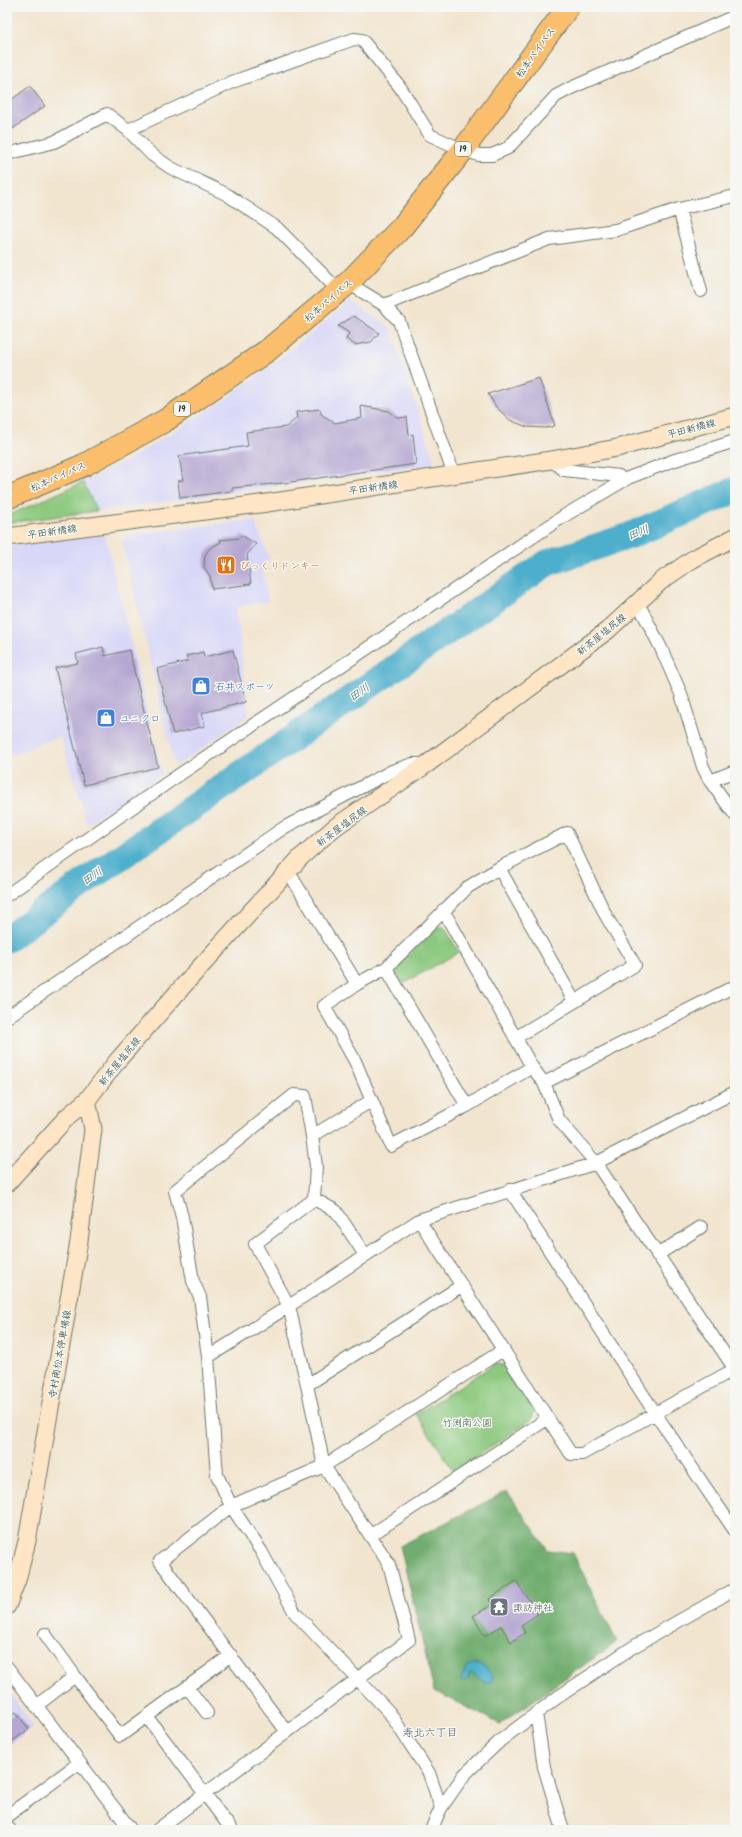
<svg xmlns="http://www.w3.org/2000/svg" width="742" height="1837" viewBox="0 0 742 1837" font-family="Kalam,'Klee One',sans-serif">
  <style>
    .built { fill: #d8d7f8 }
    .green { fill: #8cc97f; stroke: #56835a }
    .forest { fill: #71ad6e; stroke: #487551 }
    .water { fill: #4dafcc; stroke: #367680 }
    .lines { fill: none; stroke-linecap: round; stroke-linejoin: round }
    .river { stroke: #4dafcc; stroke-width: 27 }
    .building { fill: #b5a7d2 }
    .street-casing { stroke: #69786a; stroke-width: 14 }
    .secondary-casing { stroke: #69786a; stroke-width: 19 }
    .highway-casing { stroke: #69786a; stroke-width: 24 }
    .street { stroke: #fff; stroke-width: 12 }
    .secondary { stroke: #fde5c5; stroke-width: 17 }
    .highway { stroke: #fabe6d; stroke-width: 22 }
    .labels { text-anchor: middle; stroke-width: 3; stroke-linejoin: round; paint-order: stroke }
    .shield { fill: #f6f6f2; stroke: #60746d; stroke-width: 1 }
    .shield-label { font-size: 9px; font-weight: bold; fill: #1f3d34 }
    .street-label { font-size: 10px; fill: #1f3d34; stroke: #f6f6f2 }
    .food-label { font-size: 10px; fill: #c56008; stroke: #f6f6f2; text-anchor: start }
    .shop-label { font-size: 10px; fill: #366cbe; stroke: #f6f6f2; text-anchor: start }
    .park-label { font-size: 10px; fill: #3a6047; stroke: #f6f6f2 }
    .worship-label { font-size: 10px; fill: #5b616d; stroke: #f6f6f2; text-anchor: start }
    .water-label { font-size: 11px; font-style: italic; fill: #2d5f62; stroke: #f6f6f2 }
    .neighbourhood-label { font-size: 11px; fill: #54626b; stroke: #f6f6f2 }
  </style>
  <rect width="100%" height="100%" fill="#f6f6f2"/>
  <filter id="ink" filterUnits="userSpaceOnUse"><feTurbulence type="fractalNoise" baseFrequency=".025" numOctaves="2"/><feDisplacementMap in="SourceGraphic" scale="8" xChannelSelector="R" yChannelSelector="G"/><feConvolveMatrix kernelMatrix="1 2 1 2 8 2 1 2 1" color-interpolation-filters="sRGB"/></filter>
  <filter id="wash" filterUnits="userSpaceOnUse"><feTurbulence type="fractalNoise" baseFrequency=".012" numOctaves="4" result="noise"/><feDisplacementMap in="SourceGraphic" scale="16" xChannelSelector="R" yChannelSelector="G"/><feGaussianBlur stdDeviation="0.9" result="paint"/><feColorMatrix in="noise" values="0 0 0 0 0 0 0 0 0 0 0 0 0 0 0 0 0 1.4 0 .05"/><feComposite in="paint" operator="in"/></filter>
  <g filter="url(#wash)">
    <rect width="100%" height="100%" fill="#f2e5cf"/>
    <path class="built" d="M 350,301 L 390,327 L 434,459 L 431,465 L 97,511 L 83,482 L 130,459 L 221,402 L 291,350 Z
      M 254,520 L 270,559 L 262,566 L 268,601 L 236,607 L 249,715 L 175,767 L 122,542 L 128,535 Z
      M 105,534 L 162,775 L 87,824 L 60,736 L 7,757 L 7,546 Z
      M 7,1690 L 34,1727 L 7,1747 Z"/>
    <path class="green" d="M 83,482 L 97,511 L 7,523 L 7,516 Z
      M 437,927 L 444,927 L 459,952 L 403,984 L 397,974 L 398,965 Z
      M 495,1364 L 504,1365 L 535,1410 L 531,1420 L 454,1471 L 416,1414 Z"/>
    <path class="forest" d="M 507,1491 L 548,1550 L 573,1553 L 617,1642 L 500,1724 L 434,1691 L 400,1546 Z"/>
    <path class="water" d="M 475,1663 C 484,1665 488,1669 493,1676 L 492,1681 L 485,1683 L 472,1673 L 469,1674 L 469,1678 L 465,1681 L 460,1680 L 467,1667 Z"/>
    <g class="lines">
      <path class="river" d="M 7,939 L 90,878 L 547,563 L 629,536 L 735,490"/>
    </g>
    <g id="blocks">
      <path class="building" d="M 30,86 L 45,106 L 7,133 L 7,103 Z
        M 354,316 L 379,333 L 371,342 L 355,345 L 346,339 L 349,333 L 338,326 Z
        M 539,378 L 555,426 L 546,428 L 527,427 L 510,420 L 496,407 L 488,394 Z
        M 361,406 L 389,411 L 398,418 L 407,417 L 409,435 L 413,434 L 416,464 L 284,483 L 232,488 L 232,491 L 180,498 L 178,481 L 183,480 L 179,456 L 248,446 L 246,432 L 286,427 L 297,418 L 296,412 L 320,409 L 321,414 L 335,423 L 362,418 Z
        M 241,535 L 256,544 L 247,555 L 251,584 L 212,589 L 210,576 L 204,567 L 205,555 L 210,548 L 221,542 L 220,540 L 240,538 Z
        M 103,647 L 105,656 L 129,650 L 158,767 L 84,785 L 55,668 L 78,663 L 76,654 Z
        M 233,650 L 246,702 L 202,713 L 205,726 L 173,734 L 157,669 L 188,661 L 186,656 L 203,652 L 204,657 Z
        M 516,1581 L 538,1614 L 521,1625 L 525,1633 L 511,1642 L 501,1626 L 485,1636 L 473,1616 L 492,1605 L 489,1599 Z
        M 16,1712 L 29,1729 L 7,1745 L 7,1719 Z"/>
    </g>
  </g>
  <g filter="url(#ink)">
    <use href="#blocks" fill-opacity="0" stroke="#69786a" stroke-width="1"/>
    <g class="lines">
      <g class="street-casing">
        <path id="street" d="M 128,130 L 232,82 L 354,39 L 362,40 L 367,46 L 400,87 L 430,135 L 463,150 L 479,155 L 492,155 L 508,148 L 556,96 L 571,88 L 735,16
          M 7,154 L 54,142 L 107,114 L 128,130 L 152,155 L 171,168 L 226,194 L 277,228 L 339,291
          M 679,209 L 701,291
          M 348,283 L 384,305 L 399,321 L 454,475
          M 384,305 L 549,239 L 616,230 L 679,209 L 735,196
          M 551,460 L 564,470 L 619,476 L 622,481
          M 638,603 L 661,648 L 681,694 L 703,767 L 710,781 L 735,815
          M 710,781 L 735,771
          M 499,868 L 574,1001
          M 288,871 L 357,984
          M 7,895 L 170,781 L 564,516 L 628,478 L 672,461 L 735,441
          M 443,910 L 532,1067
          M 386,968 L 467,1106
          M 7,1017 L 285,827 L 392,771 L 413,764 L 427,764
          M 544,1083 L 735,986
          M 312,1136 L 305,1096 L 294,1095 L 175,1191 L 182,1217 L 193,1281 L 200,1297 L 208,1357 L 217,1475 L 231,1506 L 261,1551 L 295,1613 L 389,1712 L 429,1773 L 441,1808
          M 510,1190 L 655,1413 L 735,1531
          M 314,1199 L 336,1211 L 365,1255
          M 419,1220 L 571,1454 L 582,1454 L 731,1371 L 732,1365 L 596,1163 L 559,1120 L 544,1083 L 532,1067 L 467,1106 L 391,1146 L 355,1061 L 324,1006 L 357,984 L 386,968 L 468,887 L 499,868 L 567,833 L 606,916 L 635,965 L 515,1038
          M 657,1255 L 701,1227
          M 208,1357 L 289,1306 L 419,1220 L 596,1163 L 735,1092
          M 307,1385 L 289,1306 L 255,1244 L 314,1199 L 316,1166 L 312,1136 L 371,1101
          M 371,1535 L 547,1419
          M 45,1634 L 75,1676
          M 7,1667 L 131,1830
          M 188,1688 L 207,1713
          M 36,1706 L 75,1676 L 120,1736 L 231,1655
          M 536,1713 L 544,1767 L 563,1830
          M 147,1717 L 232,1830
          M 287,1732 L 160,1561 L 231,1506 L 324,1466 L 503,1350
          M 7,1816 L 79,1763
          M 7,1826 L 10,1830
          M 157,1830 L 409,1640 L 389,1564 L 324,1466 L 307,1385 L 461,1286
          M 431,1830 L 441,1808 L 464,1775 L 501,1740 L 558,1697 L 633,1647 L 735,1589"/>
      </g>
      <g class="secondary-casing">
        <path id="secondary" d="M 7,537 L 267,503 L 551,460 L 617,448 L 735,416
          M 7,1183 L 68,1116 L 87,1100 L 118,1060 L 191,977 L 301,857 L 335,827 L 427,764 L 608,630 L 661,581 L 693,559 L 735,537
          M 7,1606 L 17,1580 L 27,1541 L 79,1241 L 93,1129 L 87,1100"/>
      </g>
      <g class="highway-casing">
        <path id="highway" d="M 7,498 L 84,465 L 166,420 L 268,350 L 348,283 L 402,227 L 463,150 L 568,7"/>
      </g>
      <use href="#street" class="street"/>
      <use href="#secondary" class="secondary"/>
      <use href="#highway" class="highway"/>
    </g>
  </g>
  <defs>
    <g id="restaurant-square" transform="scale(1)"><rect x="-9" y="-9" width="18" height="18" rx="4" fill="#e8710a" stroke="#f6f6f2"/><path d="M-5-6h1v4h1v-4h1v4h1v-4h1v5L-1.5 .5V6h-2V.5L-5-1ZM5-6V6H3V1.5H1.5Q1.5-4 5-6Z" fill="#fff"/></g>
    <g id="shop-square" transform="scale(1)"><rect x="-9" y="-9" width="18" height="18" rx="4" fill="#3f7fe0" stroke="#f6f6f2"/><path d="M-5-2.5h2.3a2.7 3.5 0 0 1 5.4 0H5L5.5 6h-11ZM-1.5-2.5h3a1.5 2.3 0 0 0-3 0Z" fill="#fff"/></g>
    <g id="temple-square" transform="scale(1)"><rect x="-9" y="-9" width="18" height="18" rx="4" fill="#6b7280" stroke="#f6f6f2"/><path d="M0-6L5-2H3V0L6.5 2.5H4V6H1.5V3h-3V6H-4V2.5H-6.5L-3 0V-2H-5Z" fill="#fff"/></g>
  </defs>
  <g fill-rule="evenodd">
    <use href="#restaurant-square" x="226" y="565"/>
    <use href="#shop-square" x="201" y="686"/>
    <use href="#shop-square" x="106" y="718"/>
    <use href="#temple-square" x="499" y="1607"/>
  </g>
  <g class="labels">
    <g class="shield">
      <rect x="455" y="142" width="16" height="14" rx="3"/>
      <rect x="174" y="402" width="16" height="14" rx="3"/>
    </g>
    <g class="shield-label">
      <text x="463" y="152">19</text>
      <text x="182" y="412">19</text>
    </g>
    <g class="street-label">
      <text transform="translate(535 52) rotate(-54)" y="4">松本バイパス</text>
      <text transform="translate(328 300) rotate(-41)" y="4">松本バイパス</text>
      <text transform="translate(691 428) rotate(-15)" y="4">平田新橋線</text>
      <text transform="translate(58 476) rotate(-24)" y="4">松本バイパス</text>
      <text transform="translate(373 487) rotate(-8)" y="4">平田新橋線</text>
      <text transform="translate(52 531) rotate(-8)" y="4">平田新橋線</text>
      <text transform="translate(601 634) rotate(-39)" y="4">新茶屋塩尻線</text>
      <text transform="translate(341 826) rotate(-37)" y="4">新茶屋塩尻線</text>
      <text transform="translate(119 1061) rotate(-51)" y="4">新茶屋塩尻線</text>
      <text transform="translate(59 1354) rotate(-80)" y="4">寺村南松本停車場線</text>
    </g>
    <g class="food-label">
      <text x="240" y="569">びっくりドンキー</text>
    </g>
    <g class="shop-label">
      <text x="215" y="690">石井スポーツ</text>
      <text x="120" y="722">ユニクロ</text>
    </g>
    <g class="park-label">
      <text x="467" y="1426">竹渕南公園</text>
    </g>
    <g class="worship-label">
      <text x="513" y="1611">諏訪神社</text>
    </g>
    <g class="water-label">
      <text transform="translate(638 532) rotate(-23)" y="4">田川</text>
      <text transform="translate(359 692) rotate(-35)" y="4">田川</text>
      <text transform="translate(92 876) rotate(-35)" y="4">田川</text>
    </g>
    <g class="neighbourhood-label">
      <text x="430" y="1736">寿北六丁目</text>
    </g>
  </g>
  <rect width="742" height="1837" fill="none" stroke="#f6f6f2" stroke-width="24"/>
</svg>
